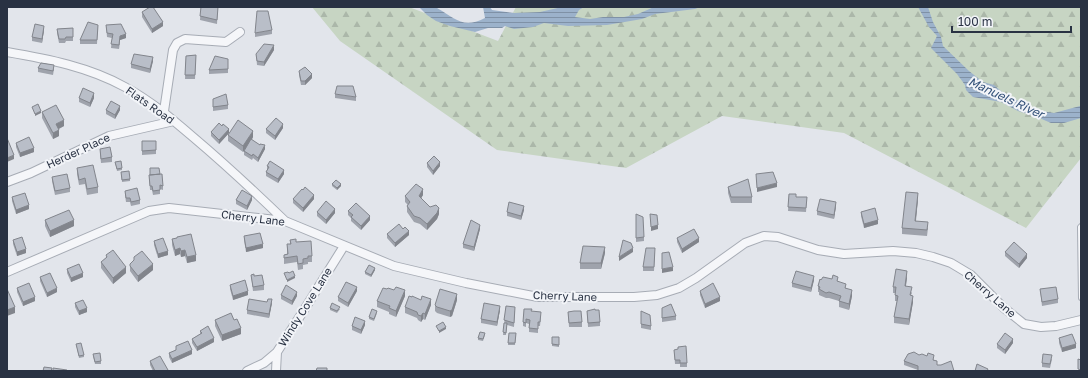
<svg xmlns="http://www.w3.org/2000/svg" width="1088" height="378" viewBox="0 0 1088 378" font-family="'Golos Text',sans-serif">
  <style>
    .forest { fill: url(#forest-firs) }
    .water { fill: url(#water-rules) }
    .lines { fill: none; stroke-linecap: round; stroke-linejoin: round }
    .service-casing { stroke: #a7acb5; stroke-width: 6 }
    .minor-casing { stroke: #a7acb5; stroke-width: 10 }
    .service { stroke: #f5f6f9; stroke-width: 4 }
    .minor { stroke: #f5f6f9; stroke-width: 8 }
    .wall { fill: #9fa3ac }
    .shaded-wall { fill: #82858c }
    .building { fill: #b9bec8; stroke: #82858c }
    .labels { text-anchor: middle; stroke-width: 4; stroke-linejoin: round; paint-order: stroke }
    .street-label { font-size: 11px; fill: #293243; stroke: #f2f4f8 }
    .water-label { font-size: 12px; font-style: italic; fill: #325078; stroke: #f2f4f8 }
  </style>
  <defs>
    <pattern id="forest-firs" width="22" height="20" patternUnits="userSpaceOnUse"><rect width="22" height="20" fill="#c7d5c3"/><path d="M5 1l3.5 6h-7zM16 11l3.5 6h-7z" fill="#abb7a9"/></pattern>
    <pattern id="water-rules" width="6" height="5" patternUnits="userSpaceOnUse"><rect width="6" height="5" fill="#9cb2cb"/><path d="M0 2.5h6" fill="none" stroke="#7f91a6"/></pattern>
  </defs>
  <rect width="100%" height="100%" fill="#e2e5eb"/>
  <path class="forest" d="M 312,7 L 409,7 L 498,41 L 516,7 L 1081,7 L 1081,158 L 1026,228 L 844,133 L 722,116 L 626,168 L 497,150 L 340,41 Z"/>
  <path class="water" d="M 419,7 C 424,7 433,5 437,8 C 456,19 463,29 485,18 L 483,7 L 490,7 L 492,10 L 514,13 L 540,12 L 562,7 L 584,7 L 579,10 L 575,17 L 590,19 L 603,17 L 624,17 L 638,14 L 654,7 L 700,7 L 695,9 L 655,14 L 642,19 L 607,25 L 568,26 L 544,23 L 533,27 L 514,29 L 505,26 L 502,28 L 488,28 L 475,32 L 450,26 L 436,21 L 427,15 Z
    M 918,7 L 928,7 L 933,22 L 941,37 L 943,46 L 969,71 L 983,82 L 994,85 L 1002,92 L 1035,110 L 1054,113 L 1080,106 L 1081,104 L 1081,118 L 1064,123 L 1051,123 L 1037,117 L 1018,111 L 1001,102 L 973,97 L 966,90 L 965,85 L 957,74 L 931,48 L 937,36 L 929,27 Z"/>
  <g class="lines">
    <g class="service-casing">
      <path id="service" d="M 1081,226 L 1080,227 L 1081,298"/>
    </g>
    <g class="minor-casing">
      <path id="minor" d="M 7,52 C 48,59 89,67 125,87 C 151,101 172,119 193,137 C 225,164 255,192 285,221
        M 164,111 L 173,50 L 177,43 L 185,39 L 226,42 L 240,32
        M 7,182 L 31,173 L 109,136 L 174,121
        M 7,272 L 149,211 L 169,208 L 285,221 L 394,266 L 466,283 L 538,297 L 634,297 L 657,295 L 679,288 L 696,278 L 745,243 L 764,236 L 778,237 L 818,250 L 844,254 L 893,251 L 916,253 L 933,257 L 951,263 L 971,275 L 1004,308 L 1024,324 L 1041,327 L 1056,326 L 1081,320
        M 247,371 L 264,363 L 277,352
        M 276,371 L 277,352 L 304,310 L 344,246"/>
    </g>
    <use href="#service" class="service"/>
    <use href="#minor" class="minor"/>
  </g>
  <path class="wall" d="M 201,7 L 218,7 L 217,24 L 200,20 Z
    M 142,12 L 163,26 L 152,33 L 142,17 Z
    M 98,25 L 97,44 L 80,44 L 80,40 Z
    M 106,25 L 126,38 L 120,40 L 119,49 L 111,48 L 112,38 L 107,37 Z
    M 73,28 L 73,41 L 66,41 L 65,43 L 59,43 L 57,33 L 57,29 Z
    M 44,30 L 42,43 L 32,41 L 32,37 Z
    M 272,30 L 272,34 L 255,37 L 255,33 Z
    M 274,50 L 264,66 L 257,65 L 256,54 Z
    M 196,55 L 195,79 L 185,79 L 186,56 Z
    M 228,59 L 228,73 L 209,74 L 209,70 Z
    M 153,61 L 150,73 L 131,68 L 131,64 Z
    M 38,68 L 54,69 L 53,75 L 38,72 Z
    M 299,71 L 312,78 L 305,85 L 301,85 L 299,75 Z
    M 335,94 L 356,97 L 356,101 L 335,98 Z
    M 79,98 L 94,98 L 90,107 L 79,102 Z
    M 213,99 L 228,105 L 228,109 L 213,111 Z
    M 106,110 L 120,110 L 115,119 L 106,114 Z
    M 42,112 L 64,126 L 59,129 L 59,136 L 53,139 L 42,118 Z
    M 283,128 L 275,140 L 266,133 L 266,129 Z
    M 211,132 L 229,133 L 219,144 L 211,136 Z
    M 228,135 L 253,137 L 252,140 L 265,149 L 258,162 L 253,158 L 252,160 L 244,155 L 244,151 L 243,152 L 228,141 Z
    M 142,141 L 156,141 L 156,154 L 142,155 Z
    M 16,143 L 34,152 L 20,157 L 16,147 Z
    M 100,149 L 112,157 L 112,162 L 101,163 L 100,153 Z
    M 115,162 L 122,168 L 122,170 L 117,171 Z
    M 427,163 L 440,166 L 433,175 L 427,167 Z
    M 267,166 L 284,174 L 278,183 L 266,176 L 266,172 L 267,170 Z
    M 77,168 L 98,187 L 98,193 L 87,195 L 85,184 L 79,185 L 77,174 Z
    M 121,172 L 130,179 L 130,181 L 122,182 Z
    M 160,174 L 163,186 L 163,190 L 160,189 L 160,194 L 153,195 L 152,190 L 150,190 L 149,175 Z
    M 52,177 L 70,188 L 70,192 L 55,195 L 52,181 Z
    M 332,184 L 341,186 L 337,190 L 332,186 Z
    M 728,187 L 752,197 L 752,203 L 731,203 L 728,193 Z
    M 125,191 L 140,200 L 140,204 L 131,206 L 130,202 L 126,202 L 125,195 Z
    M 789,194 L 796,197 L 807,197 L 806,212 L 788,211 Z
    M 423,195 L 421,198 L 430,207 L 439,214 L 437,219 L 427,230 L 420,224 L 414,222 L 407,212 L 407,206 L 408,205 L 405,202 L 405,196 Z
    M 12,197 L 29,209 L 16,214 L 12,201 Z
    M 293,199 L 314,199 L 303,212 L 293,203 Z
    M 918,199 L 916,221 L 928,228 L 927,236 L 902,234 L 902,228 Z
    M 236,200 L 252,200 L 247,210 L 236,204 Z
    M 836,206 L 834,219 L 817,215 L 817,211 Z
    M 524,210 L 521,220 L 507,216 L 507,212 Z
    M 348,211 L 370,220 L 361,230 L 351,221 L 351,218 L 348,215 Z
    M 317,212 L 335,213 L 326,224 L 317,216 Z
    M 861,212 L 878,224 L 864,228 L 861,216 Z
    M 636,218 L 644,237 L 644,241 L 636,242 Z
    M 45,220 L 74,226 L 50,237 L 45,226 Z
    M 403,229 L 409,235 L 395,247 L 387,238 L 387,234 Z
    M 480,229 L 474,251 L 463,248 L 463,244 Z
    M 244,236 L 263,248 L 246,252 L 244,240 Z
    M 677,238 L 699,242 L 682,253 L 677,242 Z
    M 172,239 L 196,261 L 187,263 L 185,256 L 181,257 L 180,254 L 175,256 L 172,245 Z
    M 13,240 L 26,253 L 17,256 L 13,244 Z
    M 290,240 L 296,242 L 312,256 L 312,262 L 308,262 L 308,264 L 303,265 L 303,269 L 298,270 L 297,262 L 284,264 L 284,255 L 287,254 L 287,244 L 290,244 Z
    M 154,241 L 168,255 L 158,258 L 154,245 Z
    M 655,252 L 654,271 L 643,271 L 643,267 Z
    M 1005,252 L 1027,258 L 1019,268 L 1005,256 Z
    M 605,253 L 601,269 L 580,269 L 580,263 Z
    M 106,255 L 126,273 L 113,284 L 101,268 L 101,262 L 106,258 Z
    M 134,257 L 153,270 L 138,282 L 130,271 L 130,264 L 134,261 Z
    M 67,269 L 83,277 L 71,282 L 67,273 Z
    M 375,270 L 371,277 L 365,274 L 365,272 Z
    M 251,275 L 254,276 L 264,285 L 264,290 L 253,291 Z
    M 40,277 L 57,292 L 47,297 L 40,281 Z
    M 907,277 L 906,286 L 912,293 L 911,295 L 913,302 L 909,325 L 894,323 L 894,317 L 897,301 L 895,301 L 895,293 L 893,293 L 893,287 Z
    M 832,279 L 838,281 L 846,288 L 852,296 L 849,310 L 839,307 L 839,301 L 829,298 L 826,298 L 819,295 L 819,292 L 818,292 L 818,286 L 821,280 Z
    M 814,280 L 811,292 L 792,287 L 792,283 Z
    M 230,285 L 248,295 L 233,300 L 230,289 Z
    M 17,288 L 35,301 L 23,306 L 17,292 Z
    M 1040,289 L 1058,299 L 1058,303 L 1042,306 Z
    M 357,291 L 348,307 L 338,301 L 338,297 Z
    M 700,291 L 720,301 L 705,308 L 700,295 Z
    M 281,295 L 297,296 L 292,305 L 281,299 Z
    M 405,296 L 396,317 L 389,314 L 389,312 L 377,307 L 377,301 Z
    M 457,300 L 452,316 L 450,317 L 437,313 L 435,311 L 435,305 Z
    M 75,303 L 87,312 L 79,315 L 75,307 Z
    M 272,303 L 269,318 L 247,314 L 247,310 Z
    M 431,305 L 425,320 L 423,319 L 421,322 L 418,320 L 417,318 L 405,313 L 405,307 Z
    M 506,306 L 515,311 L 514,327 L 507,325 L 506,335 L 503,335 Z
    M 330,308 L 340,309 L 337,313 L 330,310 Z
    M 662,308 L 676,316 L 676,320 L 662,322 Z
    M 500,310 L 497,326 L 481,323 L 481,319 Z
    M 531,311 L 541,316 L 540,326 L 538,326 L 538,333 L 529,332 L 529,324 L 526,323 L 526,327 L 523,326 L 523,322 Z
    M 587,311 L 600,322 L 600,326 L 588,327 Z
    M 641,311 L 651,326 L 651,330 L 641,328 Z
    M 568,312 L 582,322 L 582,327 L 569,327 Z
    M 377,313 L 374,321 L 369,319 L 369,317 Z
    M 215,320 L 234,320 L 241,334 L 222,341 L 215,326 Z
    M 365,325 L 361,334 L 352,330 L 352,326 Z
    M 200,331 L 214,342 L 197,351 L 192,343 L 192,339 L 200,334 Z
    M 509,333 L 516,333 L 515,345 L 508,345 Z
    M 485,335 L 483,341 L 478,340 L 478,338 Z
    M 552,337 L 559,337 L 559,347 L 552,346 Z
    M 1059,338 L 1076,348 L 1062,352 L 1059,343 Z
    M 1013,343 L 1005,354 L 997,348 L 997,344 Z
    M 76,344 L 84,355 L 84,357 L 79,358 Z
    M 176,350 L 192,354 L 172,363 L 169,357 L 169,353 Z
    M 674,350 L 687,363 L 687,367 L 680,367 L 680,364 L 675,364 Z
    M 919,355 L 927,356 L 934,360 L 937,365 L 954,371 L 918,370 L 904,365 L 904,361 Z
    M 93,356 L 101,361 L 101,364 L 95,364 Z
    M 1052,359 L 1050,368 L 1042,367 L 1042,363 Z
    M 150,361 L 168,371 L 153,371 L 150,365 Z"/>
  <path class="shaded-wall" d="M 163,22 L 163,26 L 152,33 L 152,29 Z
    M 44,26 L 44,30 L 42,43 L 42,39 Z
    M 126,34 L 126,38 L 120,40 L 119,49 L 120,36 Z
    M 274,45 L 274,50 L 264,66 L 264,62 Z
    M 153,57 L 153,61 L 150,73 L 150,69 Z
    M 312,74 L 312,78 L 305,85 L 305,81 Z
    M 94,93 L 94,98 L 90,107 L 90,103 Z
    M 120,106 L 120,110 L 115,119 L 115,115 Z
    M 41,111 L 41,113 L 35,116 L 35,114 Z
    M 64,120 L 64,126 L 56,130 L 56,124 Z
    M 283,124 L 283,128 L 275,140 L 275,136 Z
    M 229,129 L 229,133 L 219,144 L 219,140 Z
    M 59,130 L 59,136 L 53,139 L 53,133 Z
    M 253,131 L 253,137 L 243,152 L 243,146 Z
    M 265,145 L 265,149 L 258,162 L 258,158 Z
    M 34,148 L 34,152 L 20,157 L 20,153 Z
    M 14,155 L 14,159 L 7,162 L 7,158 Z
    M 440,162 L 440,166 L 433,175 L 433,171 Z
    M 284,170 L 284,174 L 278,183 L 278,179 Z
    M 777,183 L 777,187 L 757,192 L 757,188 Z
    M 341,184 L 341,186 L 337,190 L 337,188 Z
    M 423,189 L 423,195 L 419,202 L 419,196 Z
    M 918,193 L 918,199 L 915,227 L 915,221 Z
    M 314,195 L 314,199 L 303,212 L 303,208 Z
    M 252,196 L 252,200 L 247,210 L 247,206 Z
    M 836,202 L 836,206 L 834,219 L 834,215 Z
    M 29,205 L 29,209 L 16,214 L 16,210 Z
    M 524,206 L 524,210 L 521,220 L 521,216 Z
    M 439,208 L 439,214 L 437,219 L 427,230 L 427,224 Z
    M 335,209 L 335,213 L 326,224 L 326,220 Z
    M 370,216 L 370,220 L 361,230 L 361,226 Z
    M 74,220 L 74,226 L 50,237 L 50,231 Z
    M 878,220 L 878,224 L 864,228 L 864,224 Z
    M 480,225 L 480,229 L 474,251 L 474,247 Z
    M 658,225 L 658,229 L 651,231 L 651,227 Z
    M 409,231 L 409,235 L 395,247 L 395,243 Z
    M 699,238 L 699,242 L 682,253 L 682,249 Z
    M 263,244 L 263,248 L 246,252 L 246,248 Z
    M 605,247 L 605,253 L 601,269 L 601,263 Z
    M 180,248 L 180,254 L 175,256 L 175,250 Z
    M 633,248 L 633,252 L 619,261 L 619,257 Z
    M 26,249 L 26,253 L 17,256 L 17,252 Z
    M 185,250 L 185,256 L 181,257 L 181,251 Z
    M 168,251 L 168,255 L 158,258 L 158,254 Z
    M 1027,254 L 1027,258 L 1019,268 L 1019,264 Z
    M 196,255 L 196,261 L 187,263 L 187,257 Z
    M 153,264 L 153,270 L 138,282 L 138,276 Z
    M 126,267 L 126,273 L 113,284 L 113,278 Z
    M 673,267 L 673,271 L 662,273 L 662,269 Z
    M 375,268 L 375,270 L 371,277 L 371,275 Z
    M 907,271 L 907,277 L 905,292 L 905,286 Z
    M 83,273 L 83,277 L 71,282 L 71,278 Z
    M 295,276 L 295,278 L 287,282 L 287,280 Z
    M 814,276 L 814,280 L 811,292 L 811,288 Z
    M 357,287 L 357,291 L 348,307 L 348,303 Z
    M 57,288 L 57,292 L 47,297 L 47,293 Z
    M 405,290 L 405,296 L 396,317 L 396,311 Z
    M 852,290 L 852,296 L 849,310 L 849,304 Z
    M 248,291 L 248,295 L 233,300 L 233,296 Z
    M 297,292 L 297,296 L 292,305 L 292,301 Z
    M 457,294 L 457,300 L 452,316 L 450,317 L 450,311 Z
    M 913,296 L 913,302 L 909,325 L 909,319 Z
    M 35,297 L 35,301 L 23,306 L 23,302 Z
    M 720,297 L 720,301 L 705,308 L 705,304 Z
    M 272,299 L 272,303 L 269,318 L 269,314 Z
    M 431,299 L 431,305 L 425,320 L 425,314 Z
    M 500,306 L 500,310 L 497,326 L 497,322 Z
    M 15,307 L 15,313 L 7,316 L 7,310 Z
    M 87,308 L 87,312 L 79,315 L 79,311 Z
    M 423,313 L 423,319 L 421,322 L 421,316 Z
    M 365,321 L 365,325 L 361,334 L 361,330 Z
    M 446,327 L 446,329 L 439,333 L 439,331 Z
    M 241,328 L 241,334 L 222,341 L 222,335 Z
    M 214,338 L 214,342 L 197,351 L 197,347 Z
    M 1013,339 L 1013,343 L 1005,354 L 1005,350 Z
    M 1076,344 L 1076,348 L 1062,352 L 1062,348 Z
    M 192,350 L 192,354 L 172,363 L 172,359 Z"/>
  <path class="building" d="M 150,7 L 153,7 L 163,22 L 152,29 L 142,12 Z
    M 201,7 L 218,7 L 217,20 L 200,16 Z
    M 257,11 L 268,11 L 272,30 L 255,33 Z
    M 88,22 L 98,25 L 97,40 L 80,40 Z
    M 35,24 L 44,26 L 42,39 L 32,37 Z
    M 121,24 L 126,34 L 120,36 L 119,45 L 111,44 L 113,34 L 107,33 L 106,25 Z
    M 73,28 L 73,37 L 66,37 L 65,39 L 59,39 L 57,29 Z
    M 264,44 L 274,45 L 264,62 L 257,61 L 256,54 Z
    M 134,54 L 153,57 L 150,69 L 131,64 Z
    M 196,55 L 195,75 L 185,75 L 186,56 Z
    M 215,56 L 228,59 L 228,69 L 209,70 Z
    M 41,63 L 54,65 L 53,71 L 38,68 Z
    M 305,67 L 312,74 L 305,81 L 301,81 L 299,71 Z
    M 337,86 L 353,86 L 356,97 L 335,94 Z
    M 83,88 L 94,93 L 90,103 L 79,98 Z
    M 226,94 L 228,105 L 213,107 L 213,99 Z
    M 111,101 L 120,106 L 115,115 L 106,110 Z
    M 38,104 L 41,111 L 35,114 L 32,107 Z
    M 56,105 L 64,120 L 56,124 L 59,130 L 53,133 L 42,112 Z
    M 276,118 L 283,124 L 275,136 L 266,129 Z
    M 238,120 L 253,131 L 243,146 L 228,135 Z
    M 219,123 L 222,126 L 223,124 L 229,129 L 219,140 L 211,132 Z
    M 29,137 L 34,148 L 20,153 L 16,143 Z
    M 7,138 L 14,155 L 7,158 Z
    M 251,139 L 260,145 L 260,144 L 265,145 L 258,158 L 253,154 L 252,156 L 244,151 Z
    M 142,141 L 156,141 L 156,150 L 142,151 Z
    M 110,147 L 112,157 L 101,159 L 100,149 Z
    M 434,156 L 440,162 L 433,171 L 427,163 Z
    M 121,161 L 122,168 L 117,169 L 115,162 Z
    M 270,161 L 284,170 L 278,179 L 266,172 L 269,167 L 267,166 Z
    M 93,165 L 98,187 L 87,189 L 85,178 L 79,180 L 77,168 Z
    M 150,168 L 159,168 L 160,174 L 150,175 Z
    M 129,171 L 130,179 L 122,180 L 121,172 Z
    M 773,172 L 777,183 L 757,188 L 756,174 Z
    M 67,174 L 70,188 L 55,191 L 52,177 Z
    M 162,174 L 163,186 L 160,185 L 160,190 L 153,191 L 152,186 L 150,186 L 149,175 Z
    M 748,179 L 752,197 L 731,197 L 728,187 Z
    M 336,180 L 341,184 L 337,188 L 332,184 Z
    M 416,184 L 423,189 L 419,196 L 430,207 L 436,205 L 439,208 L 437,213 L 427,224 L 420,218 L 414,216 L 407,206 L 410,202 L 405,196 Z
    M 305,187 L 314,195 L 303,208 L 293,199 L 302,189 L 303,190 Z
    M 137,188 L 140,200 L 131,202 L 130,198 L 126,198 L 125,191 Z
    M 242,190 L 252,196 L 247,206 L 236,200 Z
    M 906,192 L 918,193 L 915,221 L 928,222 L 927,230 L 902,228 Z
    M 25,193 L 29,205 L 16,210 L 12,197 Z
    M 789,194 L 796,194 L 796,197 L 807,197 L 806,208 L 788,207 Z
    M 820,199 L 836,202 L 834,215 L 817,211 Z
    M 326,201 L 335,209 L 326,220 L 317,212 Z
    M 509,202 L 524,206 L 521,216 L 507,212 Z
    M 356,203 L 370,216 L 361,226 L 351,217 L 353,215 L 348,211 Z
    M 875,208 L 878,220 L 864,224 L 861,212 Z
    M 69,210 L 74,220 L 50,231 L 45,220 Z
    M 636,214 L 643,217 L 644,237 L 636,238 Z
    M 650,214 L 657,215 L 658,225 L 651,227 Z
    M 471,220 L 480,225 L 474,247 L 463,244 Z
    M 399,224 L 403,229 L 405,227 L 409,231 L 395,243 L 387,234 Z
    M 694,229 L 699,238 L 682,249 L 677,238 Z
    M 260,233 L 263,244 L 246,248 L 244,236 Z
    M 191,234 L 196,255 L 187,257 L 185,250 L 181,251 L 180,248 L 175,250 L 172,239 L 177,238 L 177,237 Z
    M 22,237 L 26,249 L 17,252 L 13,240 Z
    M 163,238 L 168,251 L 158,254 L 154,241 Z
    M 296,239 L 296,242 L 311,241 L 312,256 L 308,256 L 308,258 L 303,259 L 303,263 L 298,264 L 297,256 L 284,258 L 284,255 L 288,254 L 287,244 L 291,244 L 290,240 Z
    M 623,240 L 631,243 L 633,248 L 619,257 Z
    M 1014,242 L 1027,254 L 1019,264 L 1005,252 Z
    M 583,246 L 605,247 L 601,263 L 580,263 Z
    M 646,248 L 655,248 L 654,267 L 643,267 Z
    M 113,250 L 126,267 L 113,278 L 101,262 L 107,257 L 106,255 Z
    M 142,251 L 153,264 L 138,276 L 130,266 L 130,264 L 134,260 L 134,257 Z
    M 669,252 L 673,267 L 662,269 L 662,253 Z
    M 79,264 L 83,273 L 71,278 L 67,269 Z
    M 369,265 L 375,268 L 371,275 L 365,272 Z
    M 896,269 L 907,271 L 905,286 L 912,287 L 910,295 L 913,296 L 909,319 L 894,317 L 898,296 L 895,295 L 896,287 L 893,287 Z
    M 293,271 L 295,276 L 287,280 L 284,273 L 288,272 L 289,273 Z
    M 796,271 L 814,276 L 811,288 L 792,283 Z
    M 50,273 L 57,288 L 47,293 L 40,277 Z
    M 254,274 L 254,276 L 262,275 L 264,285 L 253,287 L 251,275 Z
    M 833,275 L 838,277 L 837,281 L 846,284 L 845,288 L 852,290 L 849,304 L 839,301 L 841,296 L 829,292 L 826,293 L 819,289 L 820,287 L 818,286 L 820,279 L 821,280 L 823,277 L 832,279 Z
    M 245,280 L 248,291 L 233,296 L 230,285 Z
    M 346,282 L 357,287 L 348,303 L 338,297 Z
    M 29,283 L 35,297 L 23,302 L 17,288 Z
    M 713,283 L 720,297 L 705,304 L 700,291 Z
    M 286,285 L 297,292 L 292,301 L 281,295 Z
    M 396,287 L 405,290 L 396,311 L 389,308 L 390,306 L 377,301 L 383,288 L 387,289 L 388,288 L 394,290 Z
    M 1056,287 L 1058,299 L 1042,302 L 1040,289 Z
    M 7,289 L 15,307 L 7,310 Z
    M 440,289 L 457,294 L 452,310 L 450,311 L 437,307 L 435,305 Z
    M 409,296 L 412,297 L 412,296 L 421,300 L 422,296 L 431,299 L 425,314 L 423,313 L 421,316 L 418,315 L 417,312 L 405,307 Z
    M 249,299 L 267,302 L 268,299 L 272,299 L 269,314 L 247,310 Z
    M 83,300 L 87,308 L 79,311 L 75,303 Z
    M 332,303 L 340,307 L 337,311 L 330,308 Z
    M 484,303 L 500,306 L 497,322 L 481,319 Z
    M 671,304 L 676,316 L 662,318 L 662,308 Z
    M 506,306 L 515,307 L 514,323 L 504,320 Z
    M 372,309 L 377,311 L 374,319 L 369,317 Z
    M 524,309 L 532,309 L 531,311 L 541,312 L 540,322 L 538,322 L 538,329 L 529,328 L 530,320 L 526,319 L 526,323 L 523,322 Z
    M 595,309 L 595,310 L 599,310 L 600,322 L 588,323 L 587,311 Z
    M 574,311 L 581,311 L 582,322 L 569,323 L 568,312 Z
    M 641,311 L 650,315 L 651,326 L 641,324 Z
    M 231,313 L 234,320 L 237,319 L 241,328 L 222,335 L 215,320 Z
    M 355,317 L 365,321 L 361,330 L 352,326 Z
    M 443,322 L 446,327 L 439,331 L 436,326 Z
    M 504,323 L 507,323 L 506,333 L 503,332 Z
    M 208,326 L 214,338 L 197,347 L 192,339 L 202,333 L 200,331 Z
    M 480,332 L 485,333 L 483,339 L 478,338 Z
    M 509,333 L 516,333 L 515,343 L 508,343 Z
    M 1005,333 L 1013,339 L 1005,350 L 997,344 Z
    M 1072,334 L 1076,344 L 1062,348 L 1059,338 Z
    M 552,337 L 559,337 L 559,345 L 552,344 Z
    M 188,341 L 192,350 L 172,359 L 169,353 L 176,350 L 176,346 Z
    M 81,343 L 84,355 L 79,356 L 76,344 Z
    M 686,346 L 687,363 L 680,363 L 680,360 L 675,360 L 674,350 L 678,349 L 678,347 Z
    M 914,352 L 919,355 L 922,354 L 927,356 L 928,353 L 934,355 L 933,360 L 937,361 L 937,365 L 941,365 L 951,361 L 954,371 L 918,371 L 918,366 L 904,361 L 908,354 Z
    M 100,353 L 101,361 L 95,362 L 93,354 Z
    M 1043,354 L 1052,355 L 1050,364 L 1042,363 Z
    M 160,356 L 168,370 L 166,371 L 155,371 L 150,361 Z
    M 1078,359 L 1081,360 L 1081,370 L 1078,369 Z
    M 977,364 L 988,369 L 987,371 L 975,371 Z
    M 44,367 L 52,368 L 51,371 L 43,371 Z
    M 53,368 L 67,370 L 66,371 L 53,371 Z
    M 317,368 L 327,368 L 327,371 L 316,371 Z"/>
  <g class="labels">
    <g class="street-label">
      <text transform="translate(150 105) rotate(35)" y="4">Flats Road</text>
      <text transform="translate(78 151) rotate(-25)" y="4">Herder Place</text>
      <text transform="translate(253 218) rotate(7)" y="4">Cherry Lane</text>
      <text transform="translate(990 294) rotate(41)" y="4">Cherry Lane</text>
      <text transform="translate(565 296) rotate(2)" y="4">Cherry Lane</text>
      <text transform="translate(305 307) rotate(-58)" y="4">Windy Cove Lane</text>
    </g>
    <g class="water-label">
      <text transform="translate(1006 98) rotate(25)" y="4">Manuels River</text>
    </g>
  </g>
  <rect width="1088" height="378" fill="none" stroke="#293243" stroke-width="16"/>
  <path d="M952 26v6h119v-6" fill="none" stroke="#293243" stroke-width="2"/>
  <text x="958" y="26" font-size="12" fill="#293243" stroke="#f2f4f8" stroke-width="3" paint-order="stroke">100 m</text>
</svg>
